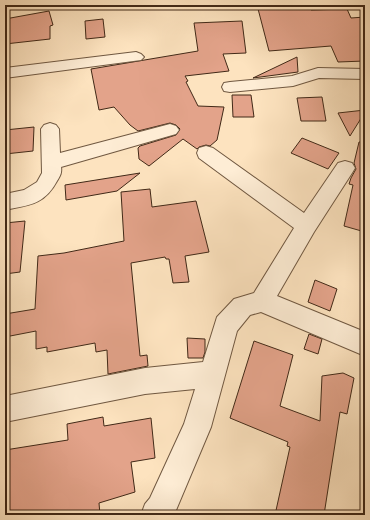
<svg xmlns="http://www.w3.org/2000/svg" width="370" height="520" viewBox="0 0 370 520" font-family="'Libre Bodoni',serif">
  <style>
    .building { fill: #e3a38a; stroke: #412917 }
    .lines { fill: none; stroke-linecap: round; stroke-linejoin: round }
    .minor-casing { stroke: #705841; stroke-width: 2 }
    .minor { fill: #feedd5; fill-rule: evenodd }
  </style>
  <rect width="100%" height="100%" fill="#fde3bf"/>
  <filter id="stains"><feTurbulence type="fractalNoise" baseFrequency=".005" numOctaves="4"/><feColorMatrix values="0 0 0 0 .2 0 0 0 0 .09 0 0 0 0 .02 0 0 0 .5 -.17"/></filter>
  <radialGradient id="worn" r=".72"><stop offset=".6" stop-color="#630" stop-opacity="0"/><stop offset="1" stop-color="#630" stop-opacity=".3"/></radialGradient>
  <path class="building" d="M 257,5 L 309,5 L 311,10 L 347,9 L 351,18 L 365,17 L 365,61 L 338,62 L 331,46 L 269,51 Z
    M 49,11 L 53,25 L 50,26 L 50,39 L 5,44 L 5,19 Z
    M 103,19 L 105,37 L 86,39 L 85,21 Z
    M 242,21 L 246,53 L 223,54 L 229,71 L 185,76 L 188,81 L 186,82 L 198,106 L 224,107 L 217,140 L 210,146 L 206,145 L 199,147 L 197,149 L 183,139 L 149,166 L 139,159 L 138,148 L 140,146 L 176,135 L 180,129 L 176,125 L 170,123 L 138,131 L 130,125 L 114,107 L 99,110 L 91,69 L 198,51 L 194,23 Z
    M 297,57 L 298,72 L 253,78 Z
    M 232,95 L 251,95 L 254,117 L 233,117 Z
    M 322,97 L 326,121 L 301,121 L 297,98 Z
    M 365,110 L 365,112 L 350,136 L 338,113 Z
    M 34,127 L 33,151 L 5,154 L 5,130 Z
    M 302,138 L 339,153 L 328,169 L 291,153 Z
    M 359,142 L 365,142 L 365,232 L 344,226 L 353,185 L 349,184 L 351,178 L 356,169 L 354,163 Z
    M 140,173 L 117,191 L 66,200 L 65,185 Z
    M 150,189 L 152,207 L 196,201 L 209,252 L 185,256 L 189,282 L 173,283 L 169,259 L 166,259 L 165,257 L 131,263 L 140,356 L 147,355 L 148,366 L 108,374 L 107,350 L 96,352 L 95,343 L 47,352 L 47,347 L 36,349 L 36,331 L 5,337 L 5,314 L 35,309 L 38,256 L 64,253 L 124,241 L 121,192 Z
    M 25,221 L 20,272 L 5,274 L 5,223 Z
    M 315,280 L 337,289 L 330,311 L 308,302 Z
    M 309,334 L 322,339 L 318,354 L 304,349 Z
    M 187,338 L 205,339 L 205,352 L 203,358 L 188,358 Z
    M 254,341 L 293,355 L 280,406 L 320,421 L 322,376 L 343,373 L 354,378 L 347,414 L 340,412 L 324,515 L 275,515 L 290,447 L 287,446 L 288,442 L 230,418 Z
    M 103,417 L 104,426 L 151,418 L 155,458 L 131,462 L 135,492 L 99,503 L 100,515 L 5,515 L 5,450 L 68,440 L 67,424 Z"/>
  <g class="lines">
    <g class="minor-casing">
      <path id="minor" d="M 136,52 L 141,54 L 144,57 L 141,60 L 5,78 L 5,68 Z
        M 318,68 L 365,69 L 365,79 L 319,78 L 293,86 L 230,92 L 224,91 L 222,87 L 224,83 L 230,82 L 292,76 Z
        M 50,123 L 56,125 L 59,129 L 60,153 L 170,124 L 176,126 L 179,130 L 176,134 L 61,167 C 62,173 60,176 57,181 C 44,205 29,205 5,210 L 5,194 L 24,190 L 37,182 L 42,173 L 41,129 L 44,125 Z
        M 206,146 L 213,148 L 304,213 L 338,163 L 345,161 L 352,163 L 355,168 L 352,173 L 314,232 L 277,296 L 365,332 L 365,356 L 261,312 L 250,315 L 237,331 L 211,427 L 174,515 L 141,515 L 145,504 L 150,498 L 184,424 L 195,389 L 145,394 L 5,422 L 5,396 L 145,368 L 203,362 L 217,317 L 234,299 L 254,293 L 294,228 L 199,158 L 197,153 L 199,148 Z"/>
    </g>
    <use href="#minor" class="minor"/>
  </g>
  <rect width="370" height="520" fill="none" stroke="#fde3bf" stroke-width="20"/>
  <rect x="6" y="6" width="358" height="508" fill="none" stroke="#412917" stroke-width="2"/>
  <rect x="10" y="10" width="350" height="500" fill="none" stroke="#412917"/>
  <rect width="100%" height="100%" filter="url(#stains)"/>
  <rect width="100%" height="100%" fill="url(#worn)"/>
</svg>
